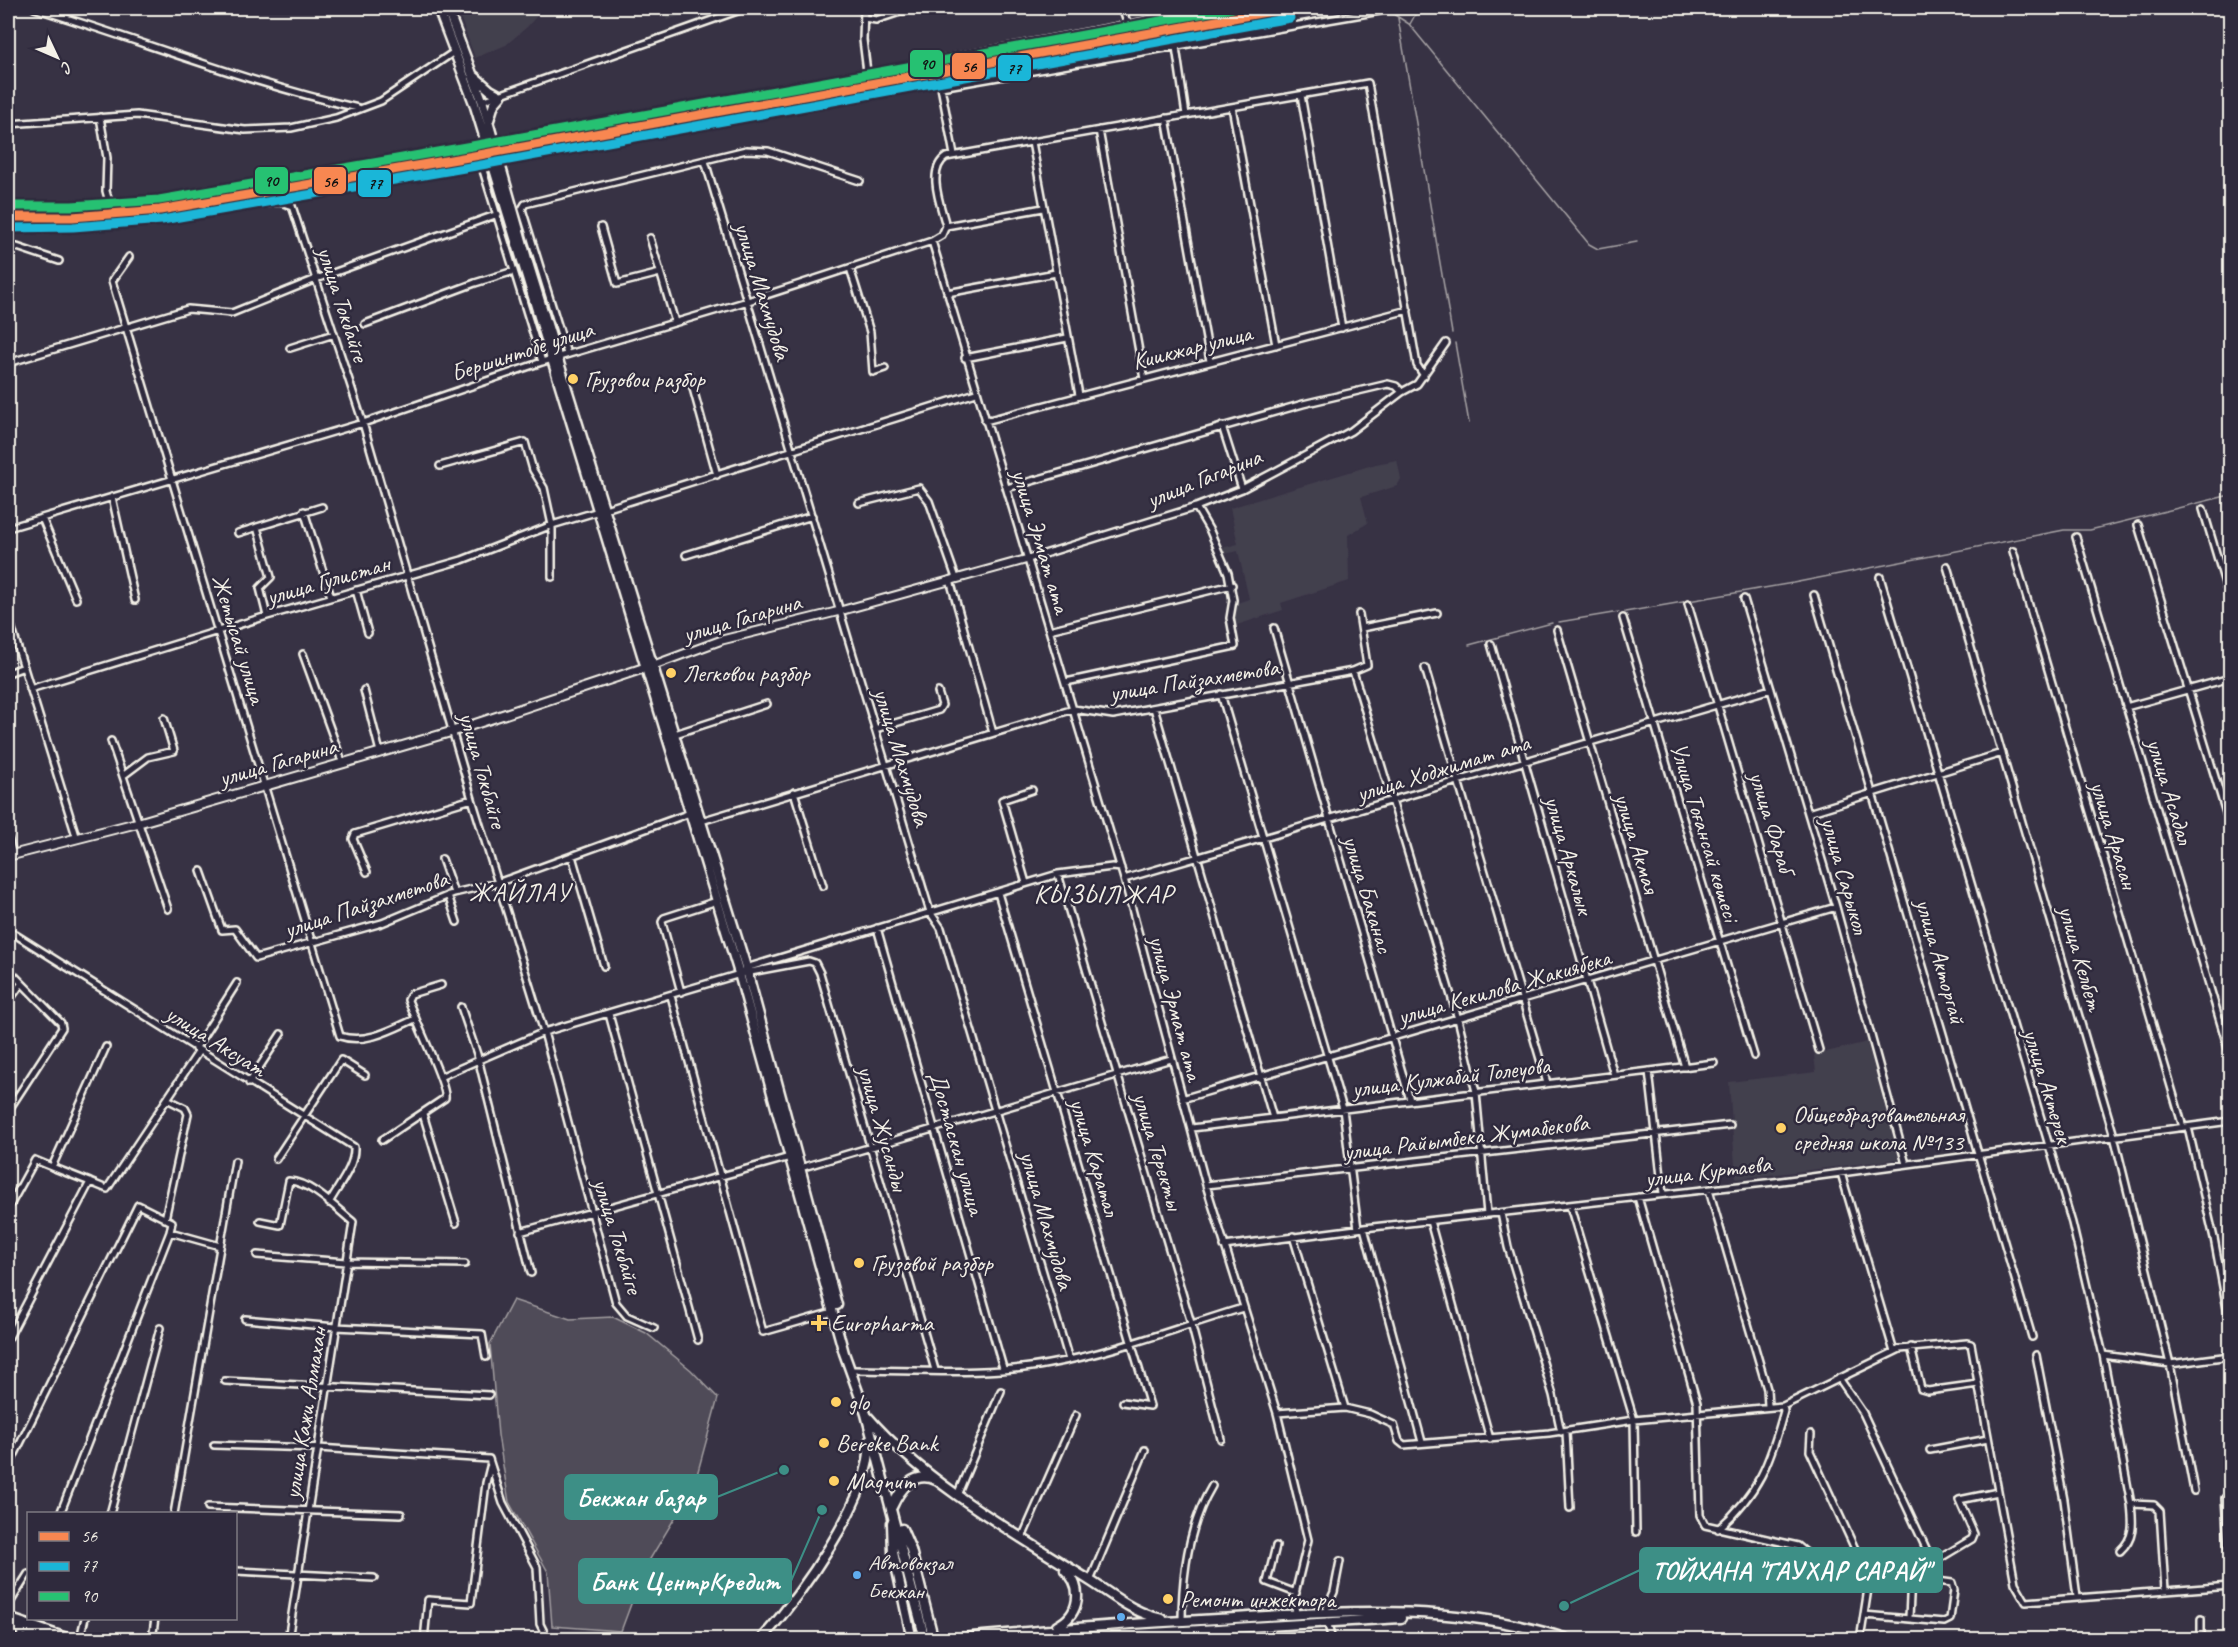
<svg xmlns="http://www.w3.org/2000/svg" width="2238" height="1647" viewBox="0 0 2238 1647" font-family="Caveat,sans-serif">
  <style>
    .built { fill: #433f4e }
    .green { fill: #504b59; stroke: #a29ea0; stroke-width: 1.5 }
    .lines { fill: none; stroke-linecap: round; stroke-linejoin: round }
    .stream { stroke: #a6a2a4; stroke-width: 1.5 }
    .river { stroke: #726e77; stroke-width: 8 }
    .minor-casing { stroke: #f4f1e8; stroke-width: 10 }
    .tertiary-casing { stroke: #f4f1e8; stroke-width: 11 }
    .secondary-casing { stroke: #f4f1e8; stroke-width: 12 }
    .primary-casing { stroke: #f4f1e8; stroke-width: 13 }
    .trunk-casing { stroke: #f4f1e8; stroke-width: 13 }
    .minor { stroke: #2f2a3d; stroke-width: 5 }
    .tertiary { stroke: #2f2a3d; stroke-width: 7 }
    .secondary { stroke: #2f2a3d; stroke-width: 8 }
    .primary { stroke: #2f2a3d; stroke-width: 8 }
    .trunk { stroke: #2f2a3d; stroke-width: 8 }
    .rail-1-casing { stroke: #2f2a3d; stroke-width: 14 }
    .rail-2-casing { stroke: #2f2a3d; stroke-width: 14 }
    .rail-3-casing { stroke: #2f2a3d; stroke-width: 14 }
    .rail-1 { stroke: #f88751; stroke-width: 9 }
    .rail-2 { stroke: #1ab6d8; stroke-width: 9 }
    .rail-3 { stroke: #26c172; stroke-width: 9 }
    .poi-dot { fill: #ffd166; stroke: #2f2a3d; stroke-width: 2 }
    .bus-dot { fill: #60acee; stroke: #2f2a3d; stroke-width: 2 }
    .labels { text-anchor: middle; stroke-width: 5; stroke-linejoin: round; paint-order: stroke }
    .bus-label { font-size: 22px; fill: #f4f1e8; stroke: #2f2a3d; text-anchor: start }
    .street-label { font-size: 24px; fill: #f4f1e8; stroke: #2f2a3d }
    .poi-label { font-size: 24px; fill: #f4f1e8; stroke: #2f2a3d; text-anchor: start }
    .neighbourhood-label { font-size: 26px; letter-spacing: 1.5px; fill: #f4f1e8; stroke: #2f2a3d }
    .quarter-label { font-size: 27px; letter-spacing: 1.5px; fill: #f4f1e8; stroke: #2f2a3d }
    .leader { fill: none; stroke: #3d8f86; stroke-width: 2 }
    .callout-dot { fill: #3d8f86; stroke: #2f2a3d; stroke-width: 2 }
    .callout { fill: #3d8f86; stroke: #3d8f86; stroke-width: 2 }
    .callout-label { font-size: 26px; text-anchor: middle; font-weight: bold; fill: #fff }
    .line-badge { stroke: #2f2a3d; stroke-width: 2 }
    .pale-badge-label { font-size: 16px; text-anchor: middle; font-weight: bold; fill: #111 }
  </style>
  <rect width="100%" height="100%" fill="#373244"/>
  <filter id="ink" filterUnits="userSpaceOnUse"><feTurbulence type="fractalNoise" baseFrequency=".0167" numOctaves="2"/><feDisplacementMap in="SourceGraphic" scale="12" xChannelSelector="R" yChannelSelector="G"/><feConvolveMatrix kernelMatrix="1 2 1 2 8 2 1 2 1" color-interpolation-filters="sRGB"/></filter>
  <g filter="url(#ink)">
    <path class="built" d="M 457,8 L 544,8 L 527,27 L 506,45 L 475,58 Z
      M 663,8 L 706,8 L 667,20 Z
      M 1397,460 L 1401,479 L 1397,486 L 1361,497 L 1368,523 L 1348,535 L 1349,581 L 1281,603 L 1283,610 L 1237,625 L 1235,617 L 1237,603 L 1249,599 L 1238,551 L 1225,554 L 1222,548 L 1238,544 L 1230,508 L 1376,464 Z
      M 1867,1042 L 1899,1159 L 1736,1179 L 1729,1082 L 1816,1072 L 1814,1055 Z"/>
    <path class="green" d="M 513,1300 L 570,1319 L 613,1317 L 646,1333 L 691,1370 L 718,1398 L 694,1486 L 644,1569 L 621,1631 L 552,1626 L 548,1572 L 509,1502 L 498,1435 L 490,1344 Z"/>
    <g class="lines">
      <path class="stream" d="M 1384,8 L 1409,24 L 1589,244 L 1598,249 L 1637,242
        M 1398,18 L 1452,333
        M 1410,24 L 1419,8
        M 978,78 L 1375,8
        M 806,108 L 941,85
        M 1455,343 L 1469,423
        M 1625,612 L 1793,583 L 2064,530 L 2090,530 L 2230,495
        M 1559,622 L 1619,612
        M 1469,645 L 1552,623"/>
      <path class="river" d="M 8,190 L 11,190"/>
      <g class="minor-casing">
        <path id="minor" d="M 34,8 C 143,41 247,83 358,108
          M 864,8 L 863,40 L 867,72
          M 1122,8 L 1128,25
          M 864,18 L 876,20 L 912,8
          M 1176,47 L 1186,115
          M 1301,95 L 1342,328
          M 734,98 L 1215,8
          M 482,101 L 746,8
          M 1232,107 L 1276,345
          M 100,117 L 107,158 L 106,191 L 111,209
          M 1166,118 L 1210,361
          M 8,124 L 137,115 L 245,130 L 291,128 L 336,118 L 381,101 L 454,52
          M 1099,130 L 1144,379
          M 1032,142 L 1079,395
          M 954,155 L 941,87 L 1380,11
          M 705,161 L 930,912 L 941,928 L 1069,1360
          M 482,167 L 542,362
          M 134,219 L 280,202 L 292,206 L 363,423 L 472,799 L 544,1032 L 616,1303 L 627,1316 L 654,1328
          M 946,226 C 941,206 926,170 946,157 L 1368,83 L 1417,365 L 1424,376
          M 601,227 L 617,284 L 660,273
          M 650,238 L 675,322
          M 932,241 L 1124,879 L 1206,1185 L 1277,1413 L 1308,1540 L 1294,1598 L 1296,1614
          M 8,244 L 59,261
          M 129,257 L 112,281 L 340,1036 C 365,1045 393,1029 415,1019
          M 850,268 L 870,332 L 873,372 L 885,368
          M 947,293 L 1056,273
          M 365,324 L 475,283 L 514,271
          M 290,348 L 334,334
          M 567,354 L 522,209 L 525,204 L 746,150 L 768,151 L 860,181
          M 965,358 L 1067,338
          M 8,363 L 188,309 L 232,313 L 316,279 L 498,214
          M 689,374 L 717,475
          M 985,421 L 1408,310
          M 1222,426 L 1242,489
          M 440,466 L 525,442 L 533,470 L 544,488 L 552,525 L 552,577
          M 1007,488 L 1303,404 L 1388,384 L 1396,386 L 1402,392
          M 112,497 L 135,600
          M 859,503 L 919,488 L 929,501 L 956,578
          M 605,509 L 976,393
          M 2203,509 L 2230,600
          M 304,511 L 331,597
          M 42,518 L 76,599
          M 2138,525 L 2230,826
          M 257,527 L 271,577 L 260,588 L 267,616
          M 8,528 L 363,423 L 542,362 L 748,301 L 932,241 L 942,235 L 946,226 L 1043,208
          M 238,533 L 322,507
          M 2076,537 L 2230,1055
          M 2013,551 L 2183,1127
          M 686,555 L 812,516
          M 1028,559 L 1196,507 L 1242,489 L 1351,431 L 1402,392 L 1417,384 L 1446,343
          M 1947,566 L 2114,1136 L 2170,1364 L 2194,1491
          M 1880,577 L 2072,1223 L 2103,1355 L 2131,1504 L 2154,1505 L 2160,1511 L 2165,1590
          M 950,580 L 993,733
          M 356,590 L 368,633
          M 1814,595 L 2032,1337
          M 1744,599 L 1836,907 L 1906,1164
          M 1688,604 L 1819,1050
          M 8,616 L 77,839
          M 1623,618 L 1754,1056
          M 1274,628 L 1410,1100
          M 1362,628 L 1437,613
          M 1049,630 L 1232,585
          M 1557,630 L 1685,1067
          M 1491,644 L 1614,1075
          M 303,654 L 343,764
          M 1425,668 L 1547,1083
          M 1353,671 L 1458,1019 L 1476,1092 L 1487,1214
          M 8,673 L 24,667
          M 1066,682 L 1235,646 L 1230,618 L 1233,600 L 1228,573 L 1210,531 L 1196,507
          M 30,689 L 267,616 L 462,560 L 552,525 L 599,511
          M 364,690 L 380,752
          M 1221,694 L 1343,1109 L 1358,1229
          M 2126,707 L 2230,678
          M 1154,708 L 1273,1118
          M 875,729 L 939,710 L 942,705 L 938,692
          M 675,734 L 767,704
          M 111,741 L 168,909
          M 124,775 L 148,757 L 174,751 L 164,718
          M 794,792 L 823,886
          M 1808,813 L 2002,753
          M 701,821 L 1074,709 L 1113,715 L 1353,671 L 1367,665 L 1359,614
          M 8,837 L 13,855
          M 572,856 L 604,966
          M 442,859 L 454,893
          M 201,871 L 222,930 L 235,929 L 256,958 L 382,923 L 454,893 L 497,883 L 690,813
          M 367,872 L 353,839 L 355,834 L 472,799
          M 1058,874 L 1191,1323 L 1221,1439
          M 1124,879 L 1771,689
          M 1026,883 L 1002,800 L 1032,790
          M 998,893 L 1150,1406 L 1123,1402
          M 448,895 L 457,922
          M 877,928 L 1003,1368
          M 8,930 L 354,1147 C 355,1167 338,1186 329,1203
          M 746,968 L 1058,874 L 1112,867 L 1121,868
          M 8,969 L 61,1023 L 62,1028 L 8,1111
          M 681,992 L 662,922 L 664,918 L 717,901
          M 671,996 L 763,1332 L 833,1312
          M 8,1002 L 21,984
          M 461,1007 L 477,1054 L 531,1273
          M 609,1014 L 698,1340
          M 195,1049 L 237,983
          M 1649,1071 L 1663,1194
          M 442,1076 L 544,1032 L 740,974 L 809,961 L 815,963 L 820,973 L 935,1370
          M 249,1083 L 281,1034
          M 1182,1099 L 1836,907
          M 423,1114 L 456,1223
          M 2188,1127 L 2214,1238 L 2230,1325
          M 1192,1128 L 1714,1063
          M 382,1140 L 445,1098 C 448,1087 414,1017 408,1000 L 411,994 L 441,985
          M 276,1159 L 341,1060 L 365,1075
          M 52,1167 L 90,1182
          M 800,1168 L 1171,1059
          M 1841,1173 L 1894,1352
          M 1206,1185 L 1730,1125
          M 1709,1190 L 1767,1389 L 1768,1406
          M 1638,1197 L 1697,1403 L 1700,1515 L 1705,1525 L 1798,1546 L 1817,1562 L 1866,1572 L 1870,1576 L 1860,1640
          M 1570,1206 L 1634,1420 L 1636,1532
          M 8,1209 L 35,1160 L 52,1167 L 106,1047
          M 1501,1213 L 1508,1247 L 1553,1395 L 1561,1432
          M 165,1219 L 188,1114 L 185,1108 L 167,1099
          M 260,1221 L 280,1225 L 289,1181 C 311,1182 337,1209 353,1222 L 288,1640
          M 1430,1221 L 1490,1439
          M 1364,1228 L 1422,1442
          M 520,1232 L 790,1157
          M 1293,1236 L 1345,1408
          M 1224,1246 L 1364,1228 L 1774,1182 L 2230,1121
          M 257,1255 L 346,1262 L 465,1264
          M 245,1319 L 336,1327 L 482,1334 L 486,1357
          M 8,1339 L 90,1182 L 107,1189 L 199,1051
          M 1911,1347 L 1921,1389 L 1928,1391 L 1978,1384
          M 2036,1355 L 2064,1500 L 2077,1597
          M 2103,1355 L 2170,1364 L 2230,1356
          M 852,1370 C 915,1370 987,1376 1049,1364 C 1115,1352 1179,1327 1243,1308
          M 1839,1378 L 1863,1413 L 1931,1559
          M 225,1381 L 489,1395
          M 1277,1413 L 1345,1408 L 1370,1414 L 1394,1425 L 1399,1441 L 1404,1445 L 1549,1433 L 1634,1420 L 1783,1406 L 1900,1349 L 1967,1343 L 1971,1344 L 2015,1583 L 2026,1602 L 2230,1586
          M 1566,1432 L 1570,1508
          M 1811,1434 L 1810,1451 L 1861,1562
          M 214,1445 L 318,1448 L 489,1459 L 503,1503 L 537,1567 L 540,1624 L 548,1640
          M 1930,1450 L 1988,1439
          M 8,1468 L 138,1205 L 172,1222 L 170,1232
          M 958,1493 L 1001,1391
          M 2225,1498 L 2230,1578
          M 208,1507 L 401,1514
          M 60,1514 L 170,1232 L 220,1246
          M 110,1514 L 160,1328
          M 174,1514 L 235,1161
          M 1718,1529 C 1759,1493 1770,1462 1784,1411 L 1783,1406
          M 1022,1538 L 1076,1415
          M 1276,1546 L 1267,1582 L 1296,1593
          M 2120,1551 C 2135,1537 2133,1523 2131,1504
          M 1863,1570 L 1861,1562 L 1883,1557 L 1937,1560 L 1972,1539 L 1974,1534 L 1959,1500 L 1998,1492
          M 236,1571 L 374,1578
          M 1090,1581 L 1145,1450
          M 8,1606 L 28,1574
          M 1324,1614 L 1334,1592 L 1340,1561
          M 1864,1615 L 1944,1622 L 1950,1619 L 1954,1590 L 1952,1583 L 1895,1575
          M 1909,1617 L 1911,1577
          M 85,1618 L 82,1630 L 87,1640
          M 2201,1619 L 2201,1640
          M 1182,1621 C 1182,1575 1188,1526 1212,1486
          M 1327,1621 L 1332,1640
          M 19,1640 L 22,1630
          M 152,1640 L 155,1618
          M 424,1640 L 428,1600 L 471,1603 L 486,1483 L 490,1467"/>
      </g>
      <g class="tertiary-casing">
        <path id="tertiary" d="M 654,665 L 722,640 L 840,611 L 1028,559"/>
      </g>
      <g class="secondary-casing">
        <path id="secondary" d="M 8,856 L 141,822 L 454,731 L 650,666"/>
      </g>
      <g class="primary-casing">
        <path id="primary" d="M 8,1618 L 72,1640
          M 8,1625 L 49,1640"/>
      </g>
      <g class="trunk-casing">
        <path id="trunk" d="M 438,8 L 474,103 L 738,970 L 844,1353 L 866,1414 L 922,1628
          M 447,8 L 482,100 L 529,266 L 746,967 L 837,1305
          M 474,76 L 490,90 L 501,96 L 494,104 L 489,120
          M 868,1417 C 924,1482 1017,1535 1089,1580 C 1113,1595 1133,1613 1162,1619
          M 892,1507 C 900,1489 914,1470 936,1480
          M 892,1523 L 893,1552 L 912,1640
          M 902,1529 L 911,1550 L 932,1633 L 939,1640
          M 1057,1626 C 1080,1615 1084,1587 1065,1570
          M 913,1636 L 932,1633
          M 761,1640 C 797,1599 874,1496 869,1441
          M 944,1640 C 1035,1630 1126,1624 1217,1619 C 1335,1612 1455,1601 1570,1640
          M 1036,1640 L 1401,1618"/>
      </g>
      <use href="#minor" class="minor"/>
      <use href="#tertiary" class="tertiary"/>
      <use href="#secondary" class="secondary"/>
      <use href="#primary" class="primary"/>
      <use href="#trunk" class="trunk"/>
      <g class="rail-1-casing">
        <path id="rail-1" d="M 8,217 L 72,217 L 160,210 L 474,156 L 1288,8"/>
      </g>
      <g class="rail-2-casing">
        <path id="rail-2" d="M 8,228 L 73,227 L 162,220 L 476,166 L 1290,18"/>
      </g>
      <g class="rail-3-casing">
        <path id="rail-3" d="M 8,206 L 72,206 L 159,200 L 472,146 L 1232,8"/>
      </g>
      <use href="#rail-1" class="rail-1"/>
      <use href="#rail-2" class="rail-2"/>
      <use href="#rail-3" class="rail-3"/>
    </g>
  </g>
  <g class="poi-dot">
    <circle cx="573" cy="379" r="6"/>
    <circle cx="671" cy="673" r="6"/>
    <circle cx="1781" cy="1128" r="6"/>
    <circle cx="859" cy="1263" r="6"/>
    <path d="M816 1314h6v6h6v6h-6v6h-6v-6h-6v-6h6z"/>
    <circle cx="836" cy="1402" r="6"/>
    <circle cx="824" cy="1443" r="6"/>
    <circle cx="834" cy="1481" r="6"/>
    <circle cx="1168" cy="1599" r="6"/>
  </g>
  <g class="bus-dot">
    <circle cx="857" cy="1575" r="5"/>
    <circle cx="1121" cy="1617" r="5"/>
  </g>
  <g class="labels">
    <g class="bus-label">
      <text x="868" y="1570">Автовокзал<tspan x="868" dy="28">Бекжан</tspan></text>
    </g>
    <g class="street-label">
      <text transform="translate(763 291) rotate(73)" y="8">улица Махмудова</text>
      <text transform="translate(343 304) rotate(72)" y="8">улица Токбайге</text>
      <text transform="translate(1192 347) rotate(-14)" y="8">Киикжар улица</text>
      <text transform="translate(522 351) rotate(-18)" y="8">Бершинтобе улица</text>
      <text transform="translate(1204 478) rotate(-22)" y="8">улица Гагарина</text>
      <text transform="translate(1041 541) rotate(73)" y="8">улица Эрмат ата</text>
      <text transform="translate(328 580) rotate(-16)" y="8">улица Гулистан</text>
      <text transform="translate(742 618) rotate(-16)" y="8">улица Гагарина</text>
      <text transform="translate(239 639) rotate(73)" y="8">Жетысай улица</text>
      <text transform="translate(1194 680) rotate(-9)" y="8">улица Пайзахметова</text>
      <text transform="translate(902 757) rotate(73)" y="8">улица Махмудова</text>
      <text transform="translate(278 762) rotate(-16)" y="8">улица Гагарина</text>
      <text transform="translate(1443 768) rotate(-17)" y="8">улица Ходжимат ата</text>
      <text transform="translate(483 770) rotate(74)" y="8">улица Токбайге</text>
      <text transform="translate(2170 791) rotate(73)" y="8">улица Асадал</text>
      <text transform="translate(1772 822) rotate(73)" y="8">улица Фараб</text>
      <text transform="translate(1705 832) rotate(73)" y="8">Улица Тоғансай көшесі</text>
      <text transform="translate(2114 835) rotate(73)" y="8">улица Арасан</text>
      <text transform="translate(1637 843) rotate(73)" y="8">улица Акмая</text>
      <text transform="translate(1569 855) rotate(74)" y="8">улица Аркалык</text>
      <text transform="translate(1845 875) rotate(74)" y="8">улица Сарыкол</text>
      <text transform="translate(1368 894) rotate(73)" y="8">улица Баканас</text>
      <text transform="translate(366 904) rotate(-18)" y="8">улица Пайзахметова</text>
      <text transform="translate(2081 958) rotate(74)" y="8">улица Келбет</text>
      <text transform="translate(1941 961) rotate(74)" y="8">улица Акторгай</text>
      <text transform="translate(1504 987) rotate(-16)" y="8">улица Кекилова Жакиябека</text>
      <text transform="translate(1176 1008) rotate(75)" y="8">улица Эрмат ата</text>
      <text transform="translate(216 1041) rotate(32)" y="8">улица Аксуат</text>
      <text transform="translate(1451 1077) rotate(-7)" y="8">улица Кулжабай Толеуова</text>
      <text transform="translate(2048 1086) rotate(73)" y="8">улица Актерек</text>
      <text transform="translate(883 1128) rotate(74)" y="8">улица Жусанды</text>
      <text transform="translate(1466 1137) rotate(-7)" y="8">улица Райымбека Жумабекова</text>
      <text transform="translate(957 1143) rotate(74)" y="8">Достаскан улица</text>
      <text transform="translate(1158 1151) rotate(73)" y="8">улица Теректы</text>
      <text transform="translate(1095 1157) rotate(73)" y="8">улица Каратал</text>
      <text transform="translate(1708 1171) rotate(-7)" y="8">улица Куртаева</text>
      <text transform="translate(1047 1220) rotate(74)" y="8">улица Махмудова</text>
      <text transform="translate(618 1236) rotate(73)" y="8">улица Токбайге</text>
      <text transform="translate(305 1413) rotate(-81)" y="8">улица Кажи Алмахан</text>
    </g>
    <g class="poi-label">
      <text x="585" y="387">Грузовои разбор</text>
      <text x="683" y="681">Легковои разбор</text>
      <text x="1793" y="1122">Общеобразовательная<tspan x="1793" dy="28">средняя школа №133</tspan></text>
      <text x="871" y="1271">Грузовой разбор</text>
      <text x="831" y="1331">Europharma</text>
      <text x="848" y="1410">glo</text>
      <text x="836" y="1451">Bereke Bank</text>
      <text x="846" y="1489">Magnum</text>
      <text x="1180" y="1607">Ремонт инжектора</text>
    </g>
    <g class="neighbourhood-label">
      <text x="520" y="901">ЖАЙЛАУ</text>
    </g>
    <g class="quarter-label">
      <text x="1104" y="903">КЫЗЫЛЖАР</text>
    </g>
  </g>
  <path class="leader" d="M784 1470L717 1497M1564 1606L1640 1570M822 1510L791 1581"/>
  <g class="callout-dot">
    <circle cx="784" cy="1470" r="6"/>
    <circle cx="1564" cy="1606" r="6"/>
    <circle cx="822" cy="1510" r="6"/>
  </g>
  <g class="callout">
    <rect x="565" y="1475" width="152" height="44" rx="6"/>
    <rect x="1640" y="1548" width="302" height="44" rx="6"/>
    <rect x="579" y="1559" width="212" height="44" rx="6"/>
  </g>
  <g class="callout-label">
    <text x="641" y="1506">Бекжан базар</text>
    <text x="1791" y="1579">ТОЙХАНА "ГАУХАР САРАЙ"</text>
    <text x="685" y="1590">Банк ЦентрКредит</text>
  </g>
  <g class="line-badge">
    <rect x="909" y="49" width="35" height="29" rx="6" fill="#26c172"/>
    <rect x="951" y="52" width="35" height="28" rx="6" fill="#f88751"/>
    <rect x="997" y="54" width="35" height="28" rx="6" fill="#1ab6d8"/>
    <rect x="254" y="166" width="35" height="29" rx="6" fill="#26c172"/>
    <rect x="313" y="166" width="34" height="29" rx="6" fill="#f88751"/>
    <rect x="357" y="169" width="35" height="29" rx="6" fill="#1ab6d8"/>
  </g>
  <g class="pale-badge-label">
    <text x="927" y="69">90</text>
    <text x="969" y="72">56</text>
    <text x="1014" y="74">77</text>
    <text x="271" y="186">90</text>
    <text x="330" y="187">56</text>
    <text x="375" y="189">77</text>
  </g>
  <rect width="2238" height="1647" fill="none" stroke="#2f2a3d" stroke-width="30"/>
  <rect x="15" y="15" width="2208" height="1617" fill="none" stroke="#f4f1e8" stroke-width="2" filter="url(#ink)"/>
  <rect x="27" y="1512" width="210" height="108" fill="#2f2a3d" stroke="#7e7a81" stroke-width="1.5"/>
  <rect x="39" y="1532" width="30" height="9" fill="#f88751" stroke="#7e7a81" stroke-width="1.5"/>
  <text x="81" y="1542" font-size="18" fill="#f4f1e8">56</text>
  <rect x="39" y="1562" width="30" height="9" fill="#1ab6d8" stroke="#7e7a81" stroke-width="1.5"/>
  <text x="81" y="1572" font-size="18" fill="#f4f1e8">77</text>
  <rect x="39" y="1592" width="30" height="9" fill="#26c172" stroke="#7e7a81" stroke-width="1.5"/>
  <text x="81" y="1602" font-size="18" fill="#f4f1e8">90</text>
  <g transform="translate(57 57) rotate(134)" stroke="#2f2a3d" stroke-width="4.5" paint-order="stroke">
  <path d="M0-4.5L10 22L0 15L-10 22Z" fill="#f4f1e8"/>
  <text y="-9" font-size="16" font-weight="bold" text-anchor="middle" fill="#f4f1e8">С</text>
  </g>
</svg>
